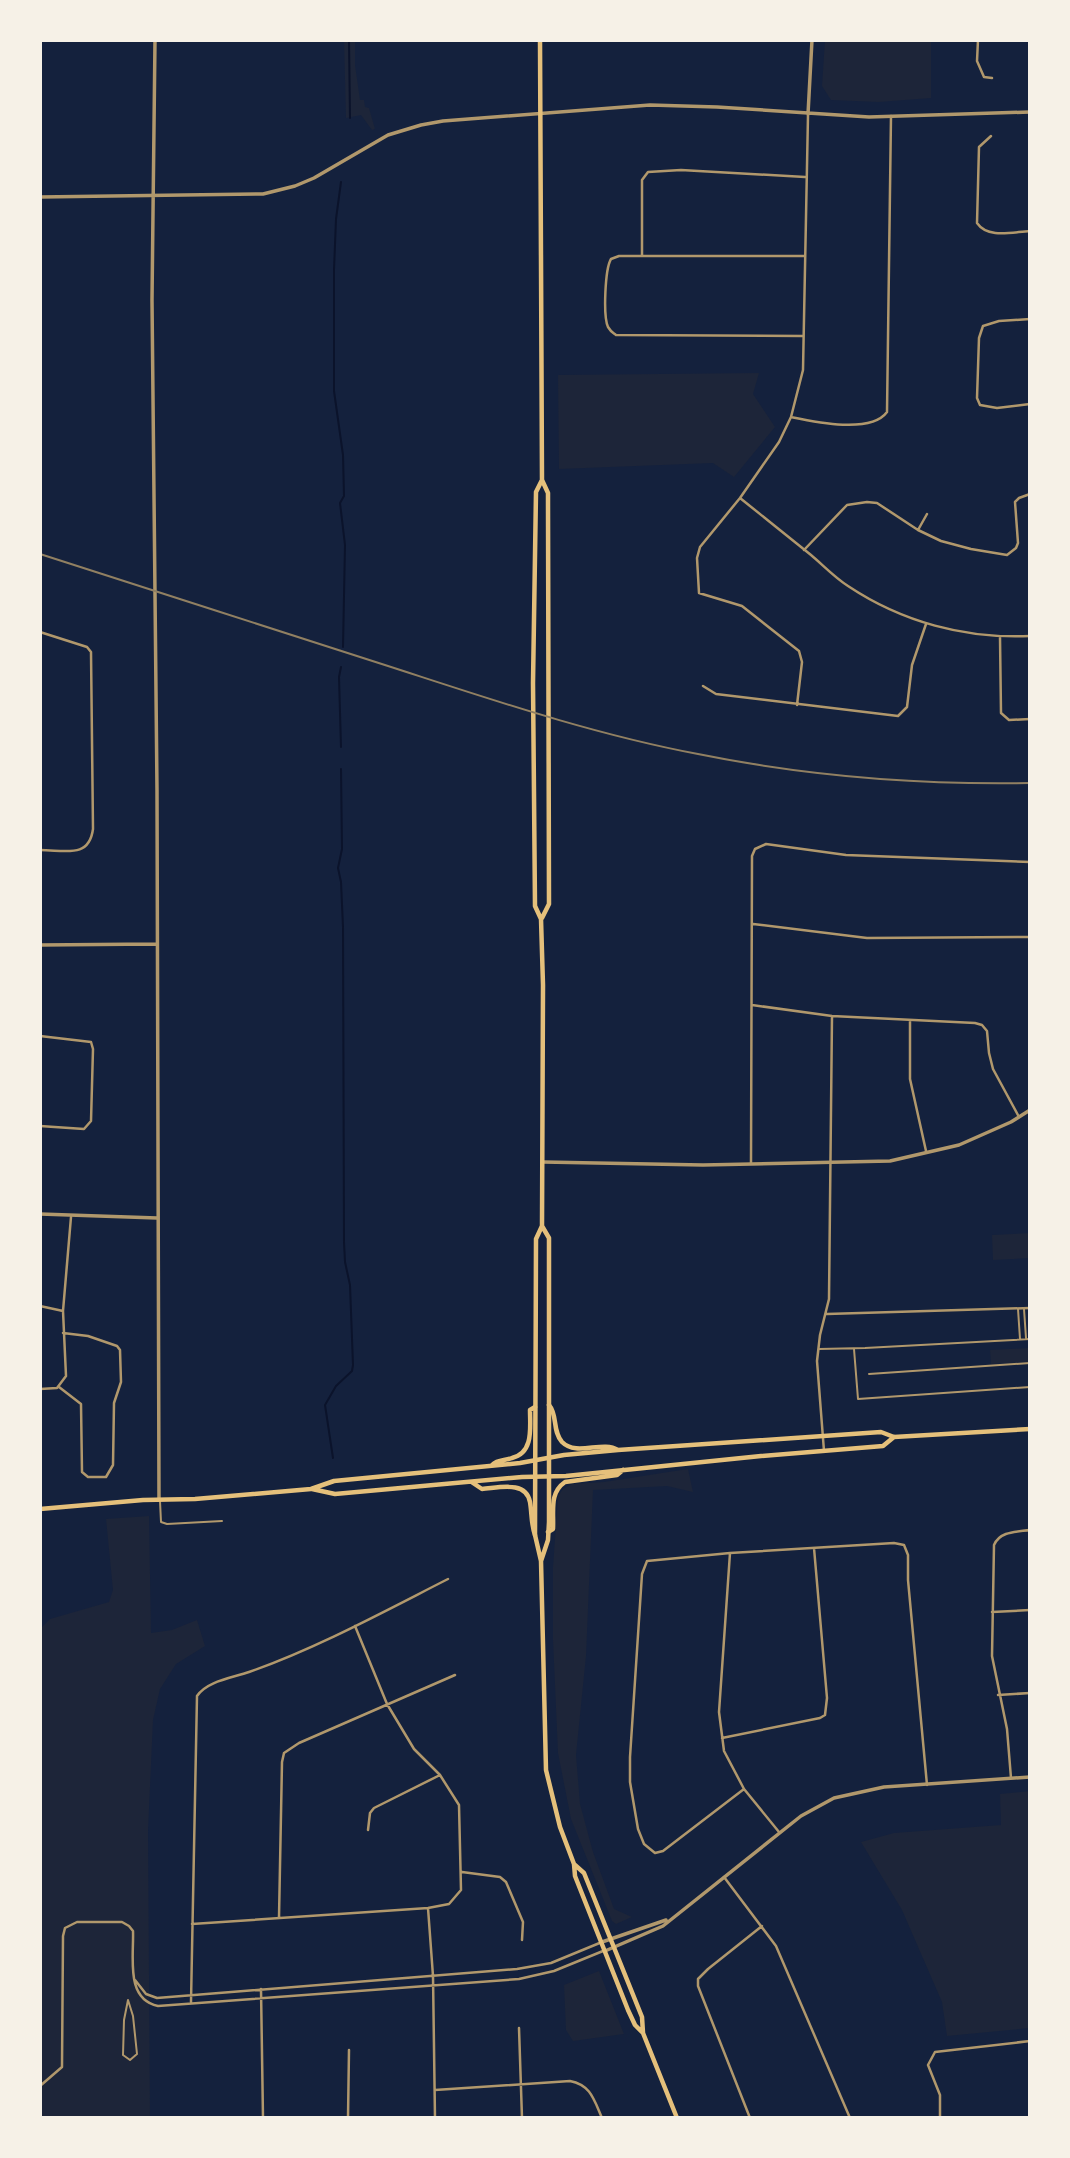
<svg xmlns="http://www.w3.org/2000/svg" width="1070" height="2158" viewBox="0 0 1070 2158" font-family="Rubik,sans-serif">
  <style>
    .green { fill: #1d2539 }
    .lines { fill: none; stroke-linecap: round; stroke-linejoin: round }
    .stream { stroke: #0b132b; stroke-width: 2 }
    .service { stroke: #b1986c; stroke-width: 2 }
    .pedestrian { stroke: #b1986c; stroke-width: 2 }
    .minor { stroke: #b1986c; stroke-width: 2.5 }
    .tertiary { stroke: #b1986c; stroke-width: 3.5 }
    .secondary { stroke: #e5c07b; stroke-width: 4.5 }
    .primary { stroke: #e5c07b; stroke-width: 4.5 }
    .rail { stroke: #918062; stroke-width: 2 }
  </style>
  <rect width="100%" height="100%" fill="#14213d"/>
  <path class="green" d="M 344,40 L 355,40 L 355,65 L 360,100 L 364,100 L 365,107 L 369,108 L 375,129 L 372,130 L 361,115 L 346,118 Z
    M 825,40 L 931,40 L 931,98 L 879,102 L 831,100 L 822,86 Z
    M 759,373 L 753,394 L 775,427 L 734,477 L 713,463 L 559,469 L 558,375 Z
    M 1030,1233 L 1030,1258 L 993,1260 L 992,1235 Z
    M 1028,1348 L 1029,1362 L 991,1364 L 990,1350 Z
    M 688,1469 L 693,1492 L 667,1486 L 593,1490 L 586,1656 L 576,1755 L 580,1804 L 593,1852 L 614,1909 L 632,1917 L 616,1924 L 612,1921 L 571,1819 L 558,1753 L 553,1640 L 553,1567 L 558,1496 L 563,1489 L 572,1484 L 604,1482 Z
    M 149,1516 L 151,1633 L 172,1630 L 197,1620 L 205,1646 L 176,1664 L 160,1689 L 153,1720 L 148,1831 L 150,2118 L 40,2118 L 40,1629 L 50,1619 L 109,1602 L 113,1590 L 106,1519 Z
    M 1030,1791 L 1030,2028 L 947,2036 L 942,2002 L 902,1910 L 861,1842 L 894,1833 L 1001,1825 L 1000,1794 Z
    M 599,1971 L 624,2034 L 573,2041 L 566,2030 L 564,1985 Z"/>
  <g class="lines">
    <path class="stream" d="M 349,40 L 350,118
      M 341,182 L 336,219 L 334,270 L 334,391 L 343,455 L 344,496 L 340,503 L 345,545 L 343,647
      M 341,747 L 339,677 L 341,667
      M 333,1458 L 325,1405 L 336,1386 L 352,1371 L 353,1365 L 350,1285 L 345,1262 L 344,1242 L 343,927 L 341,882 L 338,868 L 342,849 L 341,769"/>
    <path class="service" d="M 1018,1309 L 1020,1339
      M 1024,1309 L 1026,1338
      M 819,1349 L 865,1348 L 1030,1339
      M 854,1349 L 858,1399 L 1030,1387
      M 160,1501 L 161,1522 L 167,1524 L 222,1521
      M 128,2000 L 133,2016 L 137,2054 L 130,2060 L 123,2055 L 124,2020 Z"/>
    <path class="pedestrian" d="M 869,1374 L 1030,1363"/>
    <path class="minor" d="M 978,40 L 977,61 L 984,77 L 992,78
      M 991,136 L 979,147 L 977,223 C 988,239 1012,232 1030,231
      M 642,255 L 642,180 L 648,172 L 681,170 L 805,177
      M 1030,319 L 999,321 L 983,326 L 979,338 L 977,398 L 980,405 L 997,408 L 1030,404
      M 803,336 L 616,335 C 612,332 611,332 608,327 C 603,316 605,269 611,259 L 619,256 L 805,256
      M 791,417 C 815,422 871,434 887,412 L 891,116
      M 740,498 C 764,517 787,536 811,555 C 823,565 834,577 848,586 C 902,622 965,639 1030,636
      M 918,530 L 927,514
      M 804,550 L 847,505 L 867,502 L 877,503 L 918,530 L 941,541 L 971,549 L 1007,555 L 1016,548 L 1018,543 L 1015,502 L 1019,498 L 1030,494
      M 40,632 L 87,647 L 91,652 L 93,829 C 89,859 65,850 40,850
      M 1000,637 L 1001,713 L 1009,720 L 1030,719
      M 703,686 L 716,694 L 898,716 L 907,707 L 912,665 L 926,624
      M 797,705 L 802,662 L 799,651 L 742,606 L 699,593 L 697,558 L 700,547 L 740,498 L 779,442 L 791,417 L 803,370 L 808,115
      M 753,924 L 867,938 L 1030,937
      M 752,1005 L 832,1016 L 975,1023 L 982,1025 L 987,1031 L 989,1053 L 993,1069 L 1019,1117
      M 910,1020 L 910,1079 L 926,1151
      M 40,1036 L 91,1042 L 93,1049 L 91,1121 L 84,1129 L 40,1126
      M 751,1163 L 752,856 L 755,849 L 766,844 L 846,855 L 1030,862
      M 40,1306 L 63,1311
      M 827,1314 L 1030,1308
      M 59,1387 L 81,1404 L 82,1472 L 88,1477 L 106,1477 L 113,1465 L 114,1403 L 121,1382 L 120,1350 L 117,1346 L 88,1336 L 63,1333
      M 40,1389 L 57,1388 L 66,1376 L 63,1311 L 71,1217
      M 824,1451 L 817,1361 L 820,1335 L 829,1299 L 832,1016
      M 730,1553 L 719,1712 L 724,1751 L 744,1789 L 779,1832
      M 992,1612 L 1030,1610
      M 998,1695 L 1030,1693
      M 722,1738 L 820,1718 L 825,1715 L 827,1698 L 814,1548
      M 1011,1778 L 1007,1729 L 992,1656 L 994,1545 C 1000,1531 1016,1532 1030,1530
      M 744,1789 L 663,1851 L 655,1853 L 644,1844 L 638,1829 L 630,1782 L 630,1757 L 642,1574 L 647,1561 L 730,1553 L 894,1543 L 904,1545 L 908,1555 L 908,1580 L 927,1785
      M 368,1830 L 370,1813 L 374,1808 L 440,1775
      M 462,1872 L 500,1877 L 506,1882 L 523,1922 L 522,1940
      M 724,1877 L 776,1946 L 850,2118
      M 428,1908 L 433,1976 L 435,2118
      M 279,1918 L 282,1762 L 284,1753 L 299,1743 L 455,1675
      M 192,1924 L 428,1908 L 449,1904 L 461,1890 L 459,1805 L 440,1775 L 414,1749 L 387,1704 L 355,1626
      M 135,1980 L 146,1994 L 157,1998 L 517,1969 L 551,1963 L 602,1942
      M 261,1989 L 263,2118
      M 191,2002 L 197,1696 C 207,1681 232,1678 249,1672 C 317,1648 383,1612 448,1579
      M 519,2028 L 522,2118
      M 40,2086 L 62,2067 L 63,1936 L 65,1928 L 77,1922 L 122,1922 L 129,1926 L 133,1931 C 134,1957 125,1999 158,2006 L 519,1979 L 554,1971 L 603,1951
      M 435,2090 L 570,2081 C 591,2085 594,2100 602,2118
      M 348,2118 L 349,2050
      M 750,2118 L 698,1986 L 698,1979 L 708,1969 L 762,1926
      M 940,2118 L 940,2095 L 928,2065 L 935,2052 L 1030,2041"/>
    <path class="tertiary" d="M 155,40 L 152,300 L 157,790 L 159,1500
      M 808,114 L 812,40
      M 40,197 L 263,194 L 295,186 L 314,178 L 388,135 L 421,125 L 443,121 L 650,105 L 717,107 L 869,117 L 1030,112
      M 40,945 L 156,944
      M 543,1162 L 703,1165 L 890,1161 L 959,1145 L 1011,1122 L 1030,1110
      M 40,1214 L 157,1218
      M 602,1942 L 666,1920
      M 605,1951 L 663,1926 L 801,1816 L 834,1798 L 884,1787 L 1030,1777"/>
    <path class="secondary" d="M 540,40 L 542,480 L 548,493 L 548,502 L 549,904 L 542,918
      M 542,480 L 536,492 L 533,683 L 535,906 L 541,919 L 543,985 L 542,1226 L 536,1239 L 535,1535 L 541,1561 L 546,1770 L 560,1827 L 574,1864 L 575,1876 L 628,2010 L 635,2025 L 643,2033
      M 541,1561 L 548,1540 L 549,1522 L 549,1238 L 542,1226
      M 575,1865 L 584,1873 L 642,2017 L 643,2033 L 677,2118"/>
    <path class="primary" d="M 549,1405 C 558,1415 552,1431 562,1442 C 577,1457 602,1440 618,1450
      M 492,1465 C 498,1459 504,1461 512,1458 C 534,1453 530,1427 530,1410 L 535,1407
      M 473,1483 L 482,1489 C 498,1488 526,1480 530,1502 C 532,1514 531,1524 535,1535
      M 312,1489 L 335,1494 L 522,1477 L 566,1476 L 761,1456 L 883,1446 L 894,1437
      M 40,1509 L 143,1500 L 195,1499 L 311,1489 L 334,1481 L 520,1463 L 564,1455 L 618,1450 L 881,1432 L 894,1437 L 1030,1429
      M 548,1532 L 553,1529 C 554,1511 549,1493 565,1482 L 617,1475 L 623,1470"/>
    <path class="rail" d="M 40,554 C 156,591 272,629 388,666 C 490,699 592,734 698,754 C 807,776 919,785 1030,783"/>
  </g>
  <rect width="1070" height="2158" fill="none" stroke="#f6f1e7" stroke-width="84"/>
</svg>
